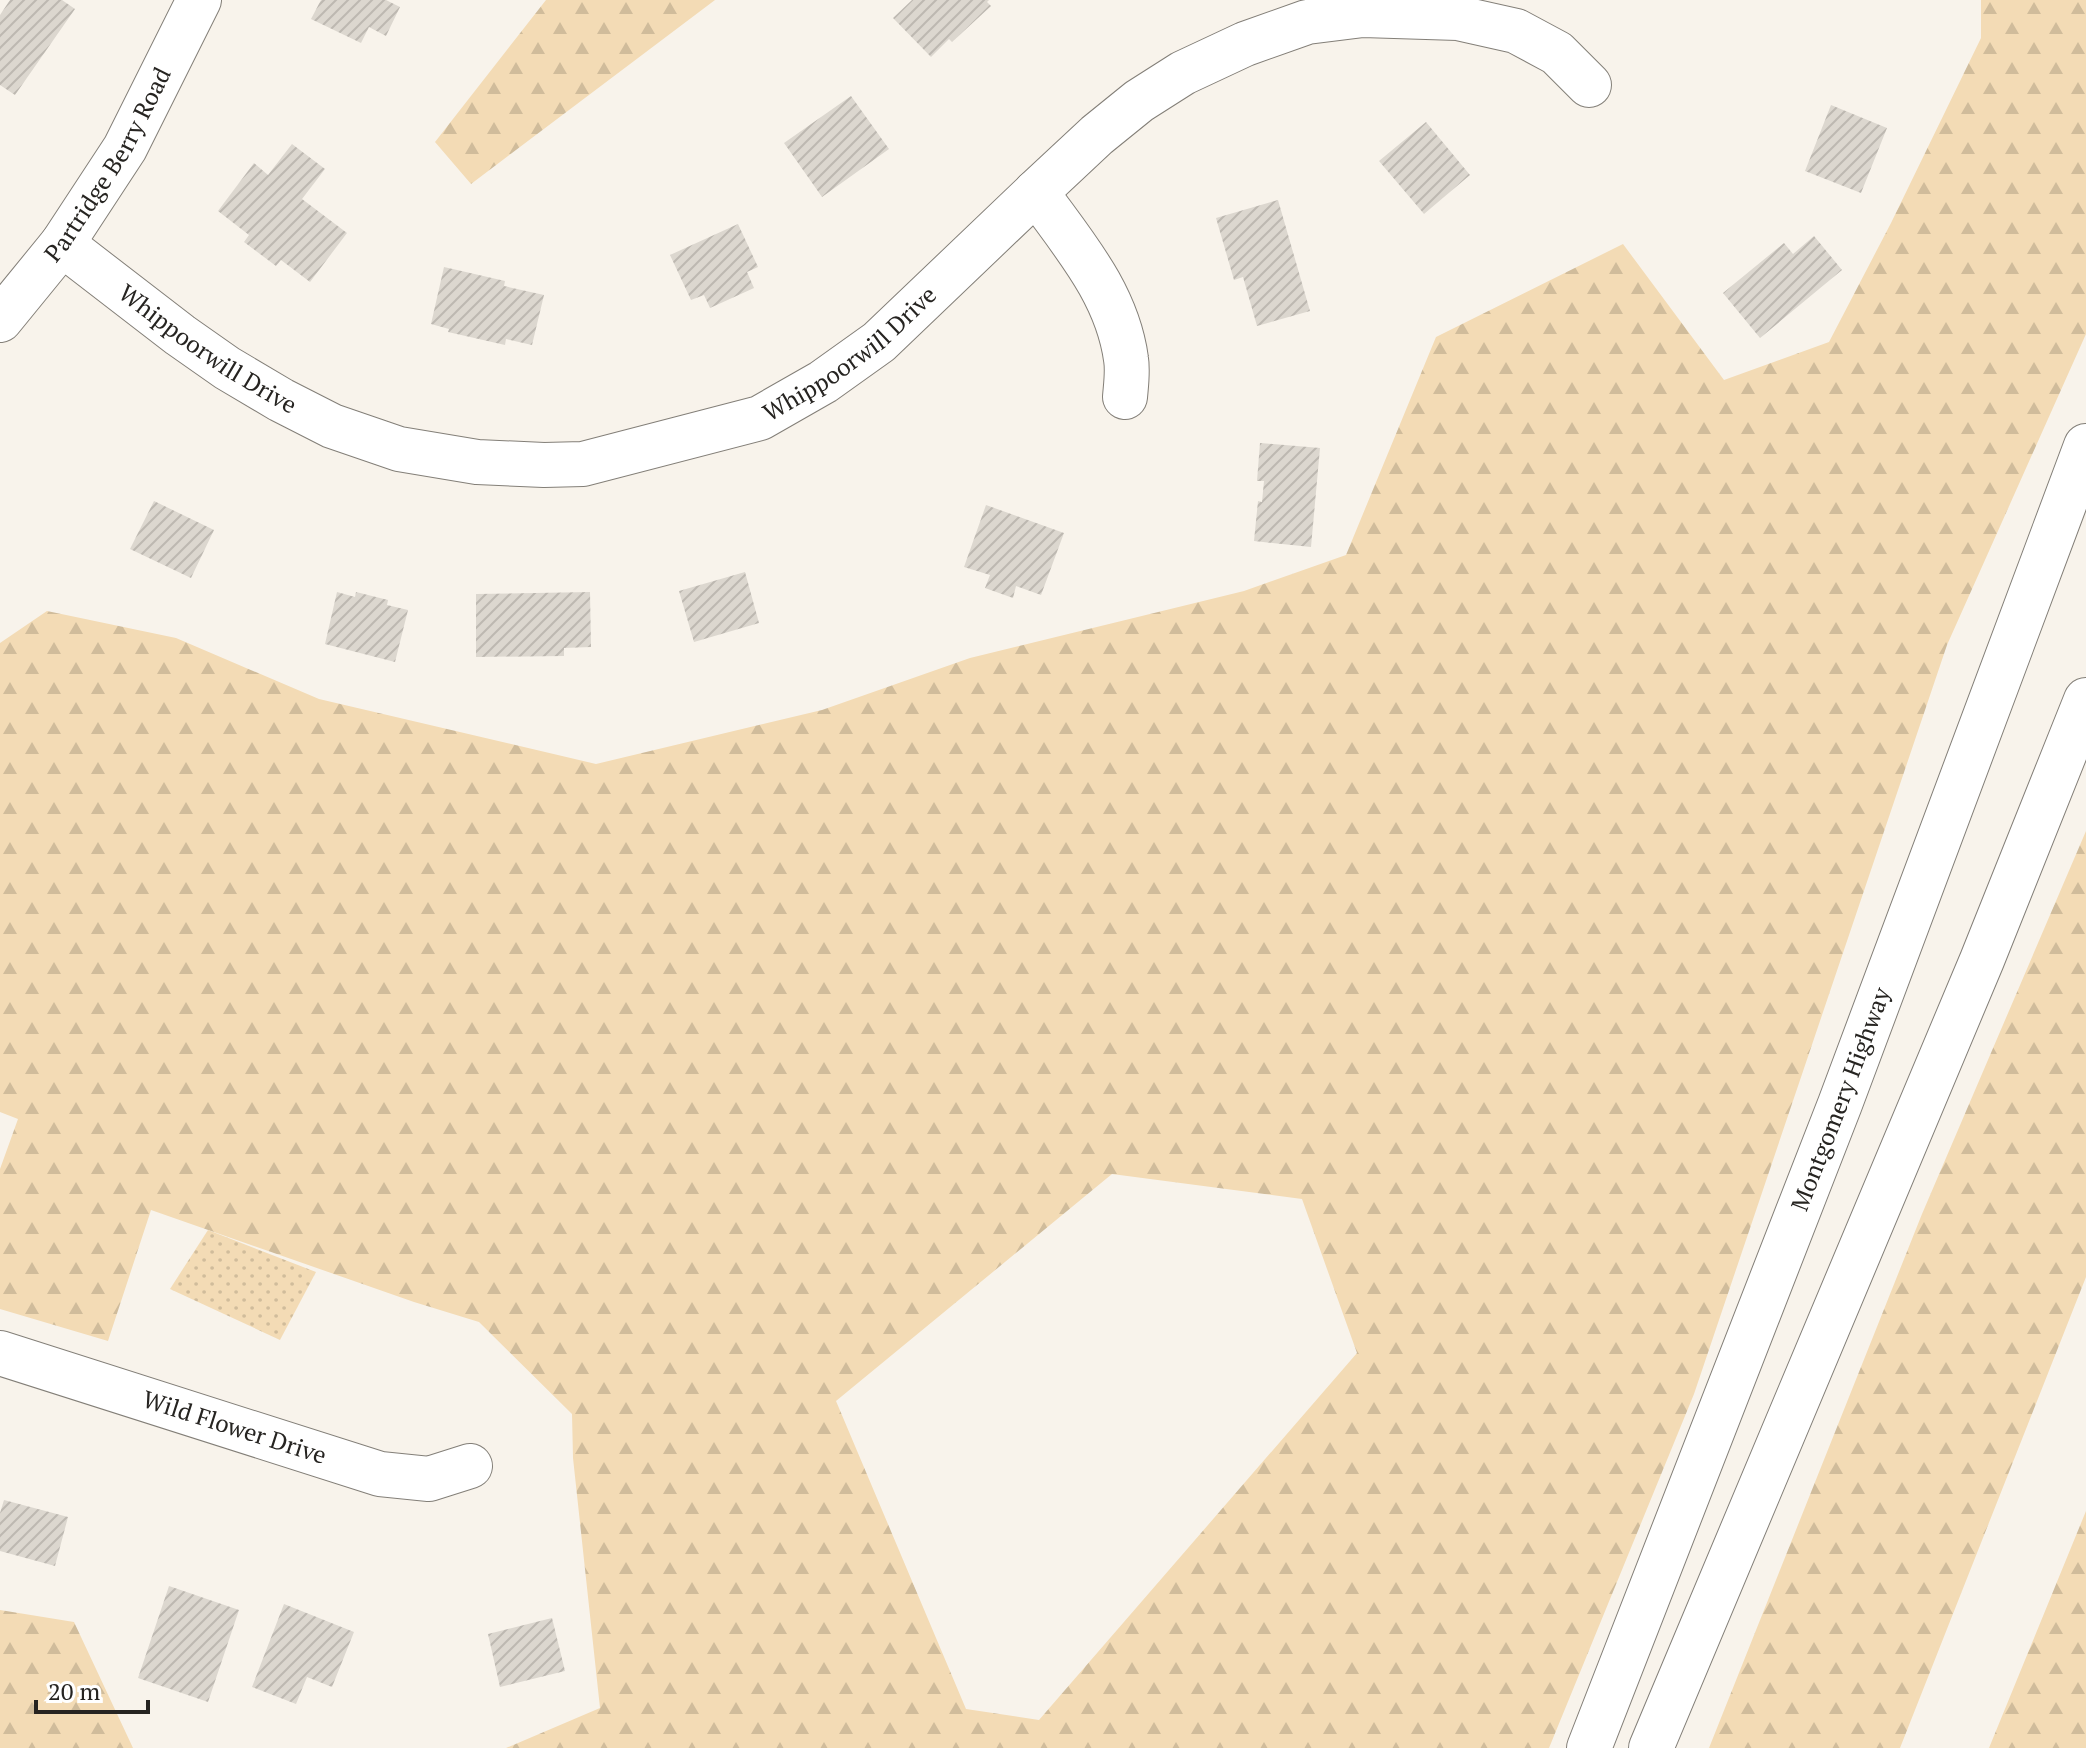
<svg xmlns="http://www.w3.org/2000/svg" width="2086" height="1748" viewBox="0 0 2086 1748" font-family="'PT Serif',serif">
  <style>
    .forest { fill: url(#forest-firs); fill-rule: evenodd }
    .park { fill: url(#park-dots) }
    .building { fill: url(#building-hatch) }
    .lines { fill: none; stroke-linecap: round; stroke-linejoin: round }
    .minor-casing { stroke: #837f78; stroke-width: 46 }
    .major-casing { stroke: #837f78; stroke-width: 46 }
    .minor { stroke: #fff; stroke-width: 44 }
    .major { stroke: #fff; stroke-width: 44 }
    .labels { text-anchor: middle; stroke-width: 6; stroke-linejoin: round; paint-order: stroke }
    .street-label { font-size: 24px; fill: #262421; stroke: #fff }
  </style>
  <defs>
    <pattern id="forest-firs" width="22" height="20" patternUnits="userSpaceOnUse" patternTransform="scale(2)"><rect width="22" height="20" fill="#f3dbb5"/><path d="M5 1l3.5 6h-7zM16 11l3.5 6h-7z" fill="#d0bc9b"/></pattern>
    <pattern id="park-dots" width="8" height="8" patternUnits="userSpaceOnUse" patternTransform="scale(2)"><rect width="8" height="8" fill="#f3dbb5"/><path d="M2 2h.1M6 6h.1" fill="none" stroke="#d0bc9b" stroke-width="1.8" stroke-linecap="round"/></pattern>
    <pattern id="building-hatch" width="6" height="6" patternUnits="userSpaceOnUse" patternTransform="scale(2)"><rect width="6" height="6" fill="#dcd7cf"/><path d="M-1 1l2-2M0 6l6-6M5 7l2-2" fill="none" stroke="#bdb8b1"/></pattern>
  </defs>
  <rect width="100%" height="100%" fill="#f8f3eb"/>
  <path class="forest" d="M 546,0 L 715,0 L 471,184 L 435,142 Z
    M 1981,0 L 2086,0 L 2086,334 L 1947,645 L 1694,1394 L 1549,1748 L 506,1748 L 600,1708 L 573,1458 L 572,1414 L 479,1322 L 414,1302 L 151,1210 L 108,1341 L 0,1309 L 0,1169 L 18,1119 L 0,1112 L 0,643 L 47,611 L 176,638 L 319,699 L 596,764 L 822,710 L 970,658 L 1244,591 L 1346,555 L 1436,337 L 1623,244 L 1724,380 L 1829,342 L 1891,223 L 1981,38 ZM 1112,1174 L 1302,1199 L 1357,1353 L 1039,1720 L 966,1709 L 836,1401 Z
    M 2086,831 L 2086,1277 L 1900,1748 L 1709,1748 L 1922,1214 Z
    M 2086,1511 L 2086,1748 L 1989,1748 Z
    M 0,1610 L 74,1622 L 133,1748 L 0,1748 Z"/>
  <path class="park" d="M 208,1230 L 316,1272 L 280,1340 L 170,1289 Z"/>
  <path class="building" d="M 10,0 L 62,0 L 75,9 L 15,95 L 0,85 L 0,15 Z
    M 321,0 L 386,0 L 400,7 L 386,36 L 369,27 L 361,43 L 311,19 Z
    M 912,0 L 989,0 L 987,2 L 991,6 L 952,42 L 949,39 L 931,57 L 893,18 Z
    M 851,96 L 889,149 L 822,197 L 784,143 Z
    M 1831,105 L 1887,128 L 1861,193 L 1805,171 Z
    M 1426,122 L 1470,175 L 1424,214 L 1379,161 Z
    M 292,144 L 325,169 L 302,199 L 347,233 L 310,282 L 281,260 L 276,266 L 244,242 L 249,235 L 218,211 L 254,163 L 268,175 Z
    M 1278,200 L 1310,311 L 1257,326 L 1243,277 L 1234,280 L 1216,218 Z
    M 738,224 L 758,267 L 747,272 L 754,288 L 710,308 L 704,295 L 691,300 L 670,255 Z
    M 1814,236 L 1842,270 L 1760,338 L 1723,293 L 1784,243 L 1793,254 Z
    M 444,267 L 505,281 L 504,286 L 544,295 L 532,345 L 506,339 L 505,345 L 448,332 L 449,329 L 431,324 Z
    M 1260,443 L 1320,448 L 1311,547 L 1254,541 L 1258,501 L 1262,502 L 1264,481 L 1257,481 Z
    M 154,501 L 214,530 L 191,578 L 130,549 Z
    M 986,505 L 1064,533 L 1041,595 L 1016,586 L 1013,598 L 985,588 L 990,575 L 964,567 Z
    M 745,572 L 759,623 L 694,642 L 679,591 Z
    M 337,592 L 355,597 L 356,592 L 388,600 L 387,605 L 408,610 L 395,662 L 325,644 Z
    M 590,592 L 591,647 L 564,648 L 564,656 L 476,657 L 476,594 Z
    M 4,1500 L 68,1517 L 55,1566 L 0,1551 L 0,1513 Z
    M 169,1586 L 239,1610 L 208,1702 L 138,1678 Z
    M 284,1604 L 354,1632 L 332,1687 L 307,1677 L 296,1704 L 252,1687 Z
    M 552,1618 L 565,1671 L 500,1687 L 488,1634 Z"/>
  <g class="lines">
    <g class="minor-casing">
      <g id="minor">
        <path d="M 1036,192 C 1073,244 1117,293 1126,359 C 1128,371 1126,385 1125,397"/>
        <path id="s1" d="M 62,244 L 180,335 L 227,368 L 281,400 L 332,426 L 399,449 L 477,462 L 544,465 L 583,464 L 760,418 L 823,382 L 879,342 L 1036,192 L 1097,135 L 1139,101 L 1183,73 L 1245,44 L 1307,22 L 1363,15 L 1458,18 L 1516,31 L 1557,53 L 1589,85"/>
        <path id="s2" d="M 0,320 L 62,244 L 125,148 L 199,0"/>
        <path id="s3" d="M 0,1353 L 380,1474 L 429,1479 L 470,1466"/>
      </g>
    </g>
    <g class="major-casing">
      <g id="major">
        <path id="s4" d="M 1589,1748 L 1840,1104 L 2086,446"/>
        <path d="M 1651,1748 L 1982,960 L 2086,700"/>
      </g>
    </g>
    <use href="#minor" class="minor"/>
    <use href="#major" class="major"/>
  </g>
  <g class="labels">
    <g class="street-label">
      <text dy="8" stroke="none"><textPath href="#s2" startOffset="190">Partridge Berry Road</textPath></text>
      <text dy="8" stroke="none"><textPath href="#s1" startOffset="180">Whippoorwill Drive</textPath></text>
      <text dy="8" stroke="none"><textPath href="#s1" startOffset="876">Whippoorwill Drive</textPath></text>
      <text dy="8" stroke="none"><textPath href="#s4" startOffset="696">Montgomery Highway</textPath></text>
      <text dy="8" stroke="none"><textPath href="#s3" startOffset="246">Wild Flower Drive</textPath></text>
    </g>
  </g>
  <path d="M36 1700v12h112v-12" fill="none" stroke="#262421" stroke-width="4"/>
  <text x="48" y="1700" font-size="24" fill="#262421" stroke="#ffffff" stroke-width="6" paint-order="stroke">20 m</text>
</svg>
